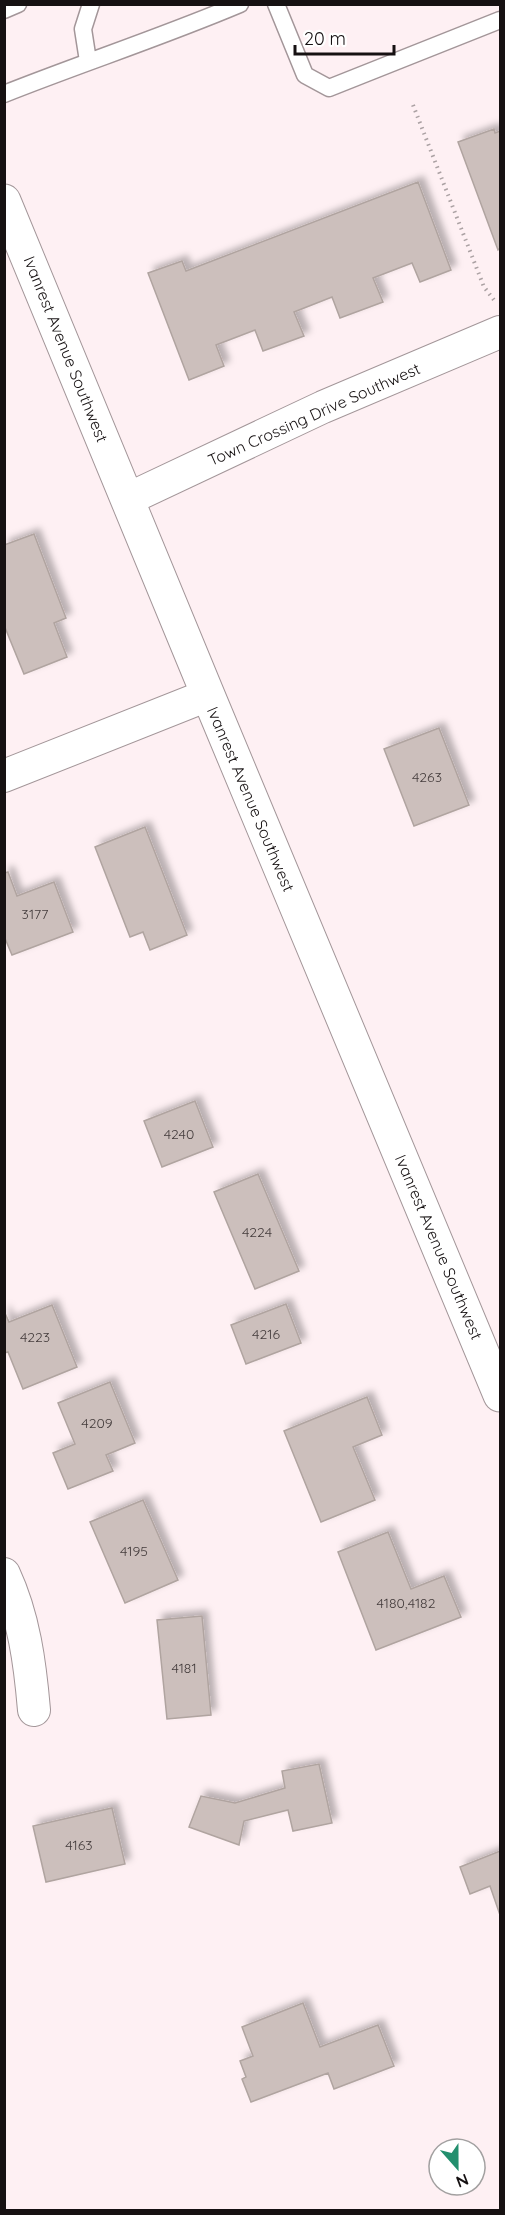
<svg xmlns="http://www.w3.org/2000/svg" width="505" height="2215" viewBox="0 0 505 2215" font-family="Quicksand,sans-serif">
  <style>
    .building { fill: #ccbfbc; stroke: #b0a4a0; stroke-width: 1.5; filter: url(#shadow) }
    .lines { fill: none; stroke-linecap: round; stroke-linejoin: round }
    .service-casing { stroke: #a39699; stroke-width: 19 }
    .minor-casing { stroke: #a39699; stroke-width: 34 }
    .tertiary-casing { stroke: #a39699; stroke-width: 35 }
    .path { stroke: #aba1a3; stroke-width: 4; stroke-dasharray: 1.5 4.5; stroke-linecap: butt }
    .service { stroke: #fff; stroke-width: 16 }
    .minor { stroke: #fff; stroke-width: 32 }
    .tertiary { stroke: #fff; stroke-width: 33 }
    .labels { text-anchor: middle; stroke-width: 4.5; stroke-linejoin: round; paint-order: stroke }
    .number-label { font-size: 14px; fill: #443c3c }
    .street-label { font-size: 16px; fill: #161112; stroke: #fff }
  </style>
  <defs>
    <filter id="shadow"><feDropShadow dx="5.5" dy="-5.5" stdDeviation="3" flood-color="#0004"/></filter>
  </defs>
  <rect width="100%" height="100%" fill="#fef0f3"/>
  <path class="building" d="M 494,129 L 495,133 L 500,131 L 500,248 L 498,250 L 458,142 Z
    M 418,182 L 451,270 L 420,282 L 412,263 L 373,278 L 383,302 L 340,318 L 332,297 L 294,312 L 304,336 L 263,351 L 255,330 L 216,345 L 224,366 L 189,380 L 148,273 L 182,261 L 186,271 Z
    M 34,534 L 66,618 L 54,623 L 67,657 L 24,674 L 4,625 L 4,545 Z
    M 439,728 L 469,805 L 414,826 L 384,749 Z
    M 145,827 L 187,935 L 150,950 L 143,932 L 130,937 L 95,847 Z
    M 8,872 L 17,896 L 54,882 L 73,932 L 12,955 L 4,936 L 4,873 Z
    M 195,1101 L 213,1147 L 162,1167 L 144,1121 Z
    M 258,1174 L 299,1271 L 255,1289 L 214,1192 Z
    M 286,1304 L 301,1343 L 246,1364 L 231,1325 Z
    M 52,1305 L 77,1367 L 23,1389 L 8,1352 L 4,1353 L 4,1311 L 9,1322 Z
    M 110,1382 L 135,1443 L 106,1455 L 113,1471 L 68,1489 L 53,1453 L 75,1444 L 58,1403 Z
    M 367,1397 L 382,1435 L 353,1447 L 375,1500 L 321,1522 L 284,1431 Z
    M 143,1500 L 178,1580 L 125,1603 L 90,1522 Z
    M 388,1532 L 411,1589 L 444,1576 L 461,1617 L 376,1650 L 338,1552 Z
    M 202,1616 L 211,1715 L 167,1719 L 157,1620 Z
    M 319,1764 L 332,1823 L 293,1831 L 288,1810 L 244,1821 L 239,1845 L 189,1827 L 201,1796 L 235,1803 L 285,1788 L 282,1771 Z
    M 112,1808 L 125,1864 L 46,1882 L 33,1826 Z
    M 500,1851 L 500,1915 L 490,1886 L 470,1894 L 460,1867 Z
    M 303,2003 L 320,2047 L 378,2025 L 394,2066 L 334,2089 L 328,2073 L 251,2102 L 242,2079 L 246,2077 L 240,2061 L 253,2056 L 242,2027 Z"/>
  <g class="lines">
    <g class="service-casing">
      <path id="service" d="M 276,4 L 305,75 L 329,88 L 500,20
        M 4,10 L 18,4
        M 88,61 L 83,29 L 91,4
        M 4,94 C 82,63 162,37 240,4"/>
    </g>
    <g class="minor-casing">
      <path id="minor" d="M 128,499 L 323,407 L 500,332
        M 4,776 L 208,695
        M 4,1574 C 24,1617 30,1663 34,1710"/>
    </g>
    <g class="tertiary-casing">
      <path id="tertiary" d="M 4,201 L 208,695 L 500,1395"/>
    </g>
    <path class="path" d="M 413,105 L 484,287 L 494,300"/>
    <use href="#service" class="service"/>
    <use href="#minor" class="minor"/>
    <use href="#tertiary" class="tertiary"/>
  </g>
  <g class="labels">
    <g class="number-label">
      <text x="427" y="782">4263</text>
      <text x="35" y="919">3177</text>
      <text x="179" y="1139">4240</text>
      <text x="257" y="1237">4224</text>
      <text x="266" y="1339">4216</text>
      <text x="35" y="1342">4223</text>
      <text x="97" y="1428">4209</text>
      <text x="134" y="1556">4195</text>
      <text x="406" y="1608">4180,4182</text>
      <text x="184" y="1673">4181</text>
      <text x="79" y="1850">4163</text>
    </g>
    <g class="street-label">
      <text transform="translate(66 349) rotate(68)" y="6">Ivanrest Avenue Southwest</text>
      <text transform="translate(314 414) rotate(-24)" y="6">Town Crossing Drive Southwest</text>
      <text transform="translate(251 799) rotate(67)" y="6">Ivanrest Avenue Southwest</text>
      <text transform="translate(439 1247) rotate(67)" y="6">Ivanrest Avenue Southwest</text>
    </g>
  </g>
  <rect width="505" height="2215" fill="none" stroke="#161112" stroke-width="12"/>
  <g transform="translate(457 2167) rotate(159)"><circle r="28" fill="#ffffff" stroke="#a2a0a0" stroke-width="1.5"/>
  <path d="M0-4.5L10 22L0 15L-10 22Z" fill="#238f6e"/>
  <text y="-9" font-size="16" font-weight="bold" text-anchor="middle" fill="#161112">N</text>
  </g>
  <path d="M295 45v9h99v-9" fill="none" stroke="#161112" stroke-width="3"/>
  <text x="304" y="45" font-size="18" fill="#161112" stroke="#ffffff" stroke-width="4.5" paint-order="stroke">20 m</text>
</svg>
